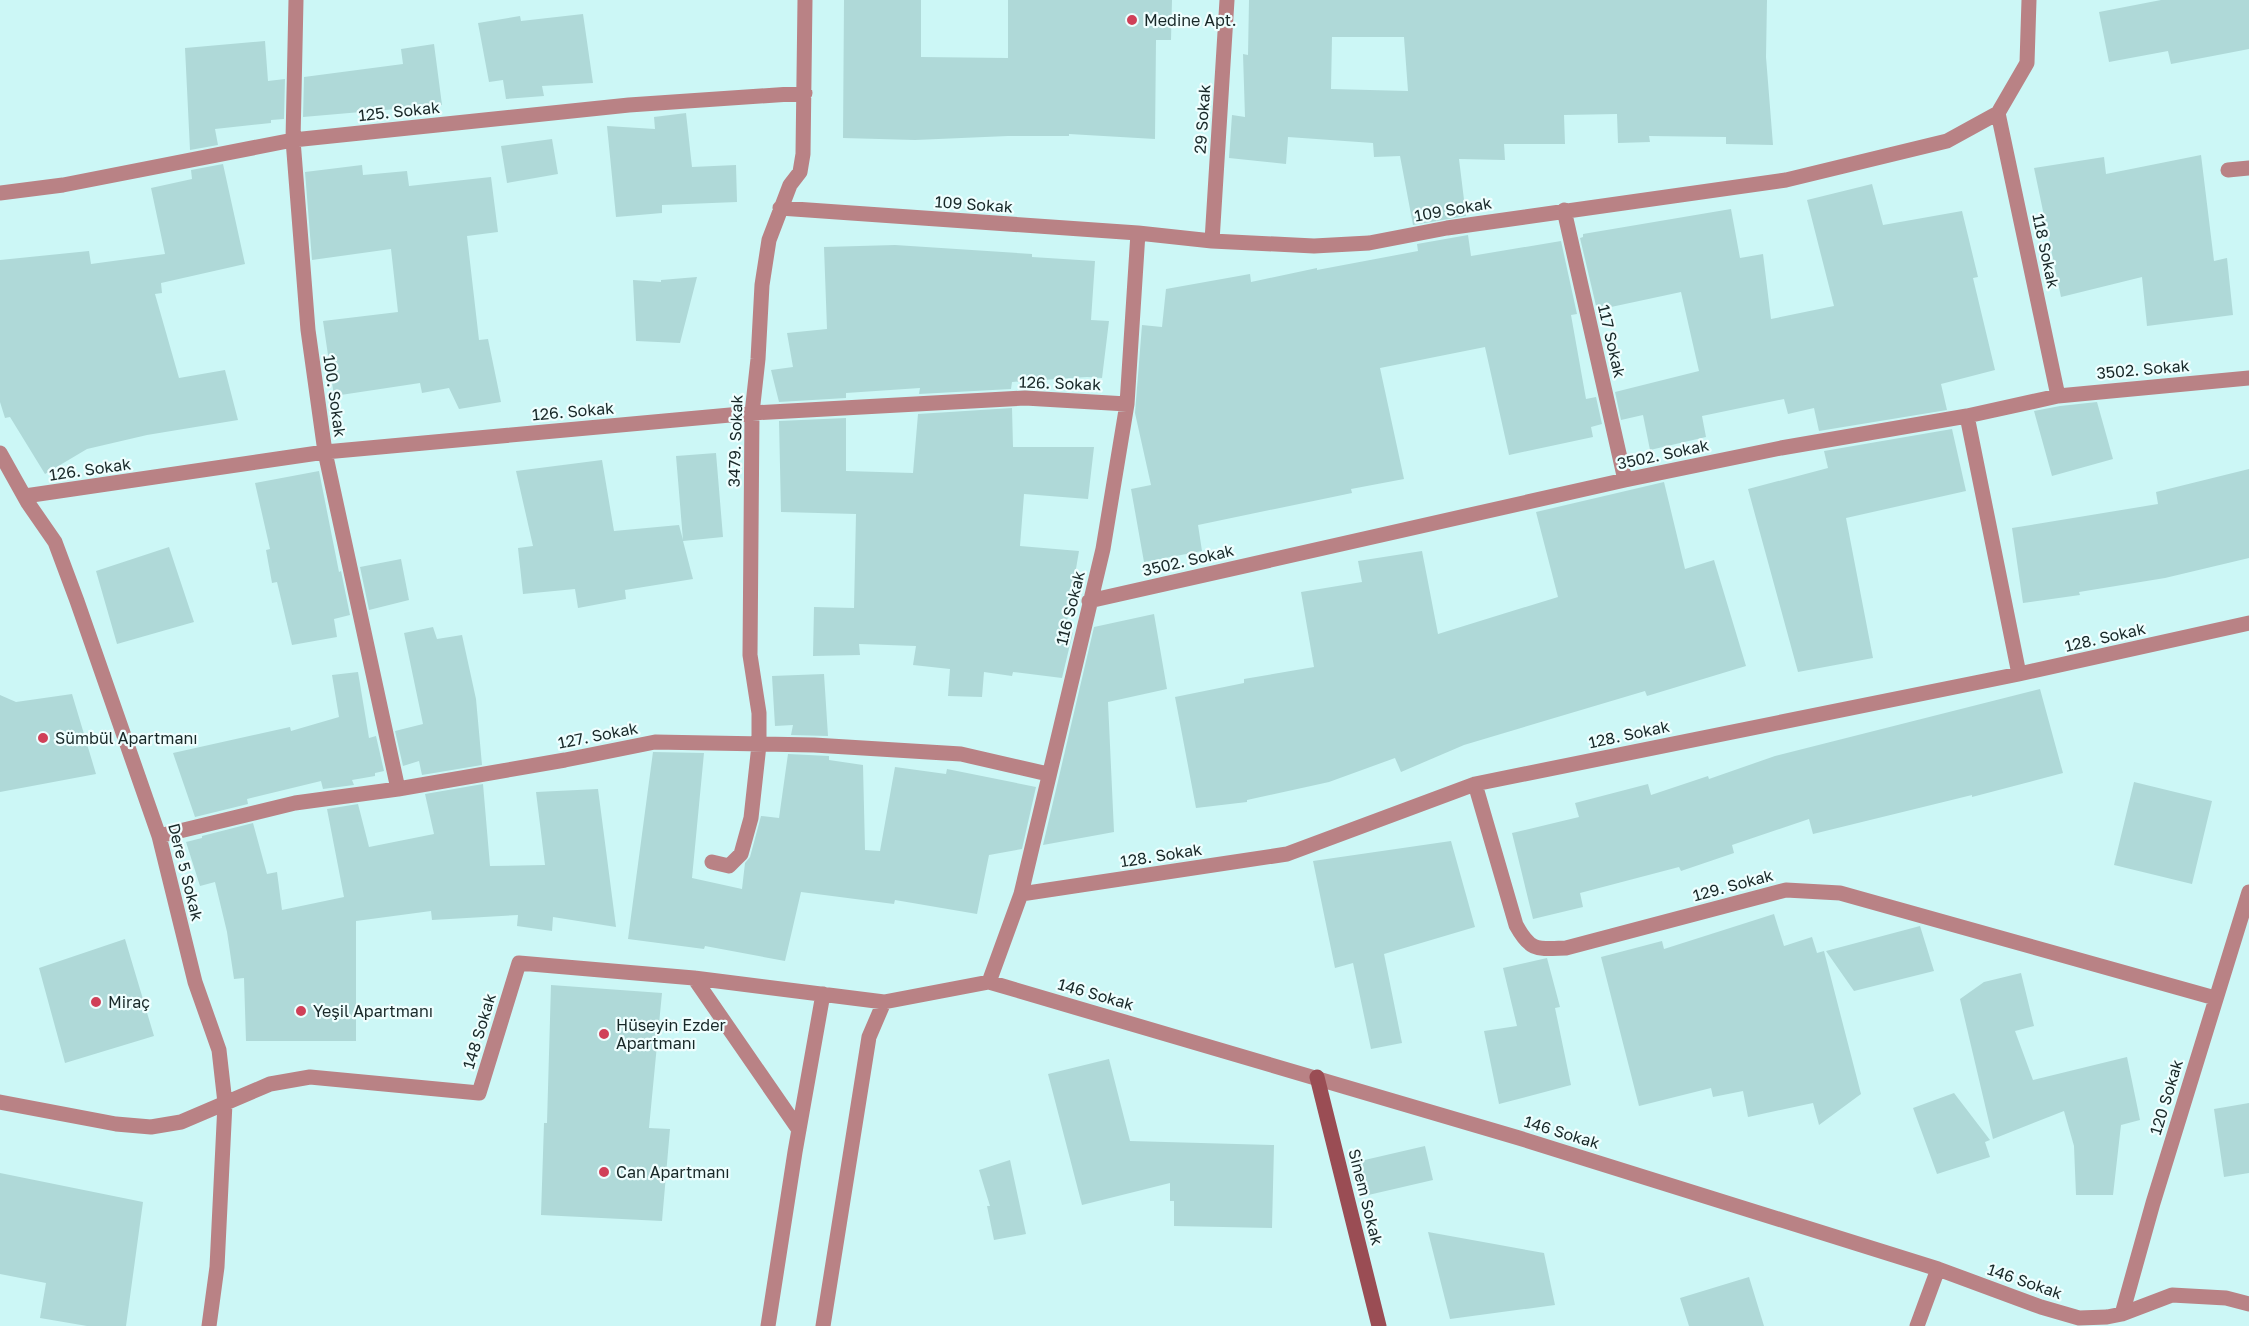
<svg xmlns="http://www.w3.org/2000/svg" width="2249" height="1326" viewBox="0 0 2249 1326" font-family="'Golos Text',sans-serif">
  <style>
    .building { fill: #afd9d8; fill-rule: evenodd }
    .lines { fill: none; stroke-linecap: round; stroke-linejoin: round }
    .street { stroke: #b98285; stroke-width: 15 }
    .secondary { stroke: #9a4d54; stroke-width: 15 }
    .poi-dot { fill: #d04058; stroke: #eefefe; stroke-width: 2 }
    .labels { text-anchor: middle; stroke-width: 4.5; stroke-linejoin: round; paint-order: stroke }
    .poi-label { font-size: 16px; fill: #182828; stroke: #eefefe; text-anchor: start }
    .street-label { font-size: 16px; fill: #182828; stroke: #eefefe }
  </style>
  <rect width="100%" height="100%" fill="#ccf7f6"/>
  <path class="building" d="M 844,0 L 921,0 L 921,57 L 1008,58 L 1008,0 L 1172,0 L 1171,40 L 1156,40 L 1155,139 L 1069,134 L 1069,136 L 1008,136 L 915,140 L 843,138 Z
    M 1249,0 L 1767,0 L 1766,57 L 1773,145 L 1726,144 L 1726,137 L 1649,136 L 1650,142 L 1618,143 L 1617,114 L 1564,115 L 1565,144 L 1504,144 L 1505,160 L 1459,159 L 1466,216 L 1413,225 L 1400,156 L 1374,157 L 1373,143 L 1288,137 L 1286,164 L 1229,158 L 1232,115 L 1245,117 L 1243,54 L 1248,55 ZM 1332,37 L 1404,37 L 1408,91 L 1331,89 Z
    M 2161,0 L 2249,0 L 2249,49 L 2171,64 L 2168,51 L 2109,62 L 2099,12 Z
    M 583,14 L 593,83 L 542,86 L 544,96 L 506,99 L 503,80 L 489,82 L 478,23 L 520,16 L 521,21 Z
    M 265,41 L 268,81 L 285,79 L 284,119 L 271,120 L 271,123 L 215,129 L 218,145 L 190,150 L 185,48 Z
    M 434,44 L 442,105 L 303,117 L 304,77 L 403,64 L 401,49 Z
    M 686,113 L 692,167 L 736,165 L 737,202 L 662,205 L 662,213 L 616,217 L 607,126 L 655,129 L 654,117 Z
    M 552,139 L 558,174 L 507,183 L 501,146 Z
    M 2201,155 L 2214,261 L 2227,258 L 2233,315 L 2147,326 L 2142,277 L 2061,297 L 2034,168 L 2104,157 L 2106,174 Z
    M 223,164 L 245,264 L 161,283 L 162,293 L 155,294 L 179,378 L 225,370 L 238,420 L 147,435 L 87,449 L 45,474 L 10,417 L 5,418 L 0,402 L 0,260 L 89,251 L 91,264 L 165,254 L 151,188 L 192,179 L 191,170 Z
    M 362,165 L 363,175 L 407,171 L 409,186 L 491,177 L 498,232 L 467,236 L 479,340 L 488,339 L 501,402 L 459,409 L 449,388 L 422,393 L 420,383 L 334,396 L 323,321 L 398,312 L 391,249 L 312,260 L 305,172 Z
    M 1872,184 L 1883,225 L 1962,211 L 1978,277 L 1973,278 L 1995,370 L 1941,384 L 1947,410 L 1819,431 L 1814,408 L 1788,414 L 1784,399 L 1702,416 L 1706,437 L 1650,450 L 1643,415 L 1621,420 L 1615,392 L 1699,371 L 1681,292 L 1597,310 L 1580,238 L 1583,237 L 1583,234 L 1731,209 L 1740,258 L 1763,254 L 1771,319 L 1834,306 L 1807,200 Z
    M 1468,235 L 1471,256 L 1561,241 L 1577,314 L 1571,315 L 1586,399 L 1596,397 L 1602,424 L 1591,427 L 1593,437 L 1509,455 L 1485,347 L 1380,368 L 1404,479 L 1351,489 L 1352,493 L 1198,525 L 1202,551 L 1144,562 L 1131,489 L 1151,485 L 1135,413 L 1142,325 L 1162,327 L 1166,289 L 1250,274 L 1251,282 L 1317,268 L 1317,270 L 1418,251 L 1417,244 Z
    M 895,245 L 1032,254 L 1032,257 L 1095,261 L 1091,320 L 1109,321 L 1102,378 L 1087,377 L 1012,382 L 1011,389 L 919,394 L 920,388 L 846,393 L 846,398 L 779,402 L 771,370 L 793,367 L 787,333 L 827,329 L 824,247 Z
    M 697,277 L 680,343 L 636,341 L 633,280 L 661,282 L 661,280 Z
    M 2097,402 L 2113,459 L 2052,476 L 2034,411 L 2060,406 Z
    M 1012,408 L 1013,447 L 1094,447 L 1088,499 L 1024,494 L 1020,546 L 1079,551 L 1065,634 L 1073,632 L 1062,678 L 1013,672 L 1012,676 L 984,672 L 982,697 L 948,696 L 950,669 L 913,665 L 916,646 L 859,644 L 860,655 L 813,656 L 814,607 L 854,608 L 856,514 L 781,512 L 779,421 L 846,418 L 846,471 L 913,473 L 918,414 Z
    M 1952,429 L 1966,491 L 1846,518 L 1873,658 L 1798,672 L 1748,489 L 1828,468 L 1824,451 Z
    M 716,453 L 723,537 L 683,541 L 693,579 L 625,590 L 626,599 L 578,608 L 575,589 L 523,594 L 518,548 L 533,546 L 516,471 L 602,460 L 614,531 L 679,525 L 683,540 L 676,456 Z
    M 2249,469 L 2249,558 L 2165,578 L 2079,592 L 2080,595 L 2023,603 L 2012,528 L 2158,504 L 2156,492 Z
    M 319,471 L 339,572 L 341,571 L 350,615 L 334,619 L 337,637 L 292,645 L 277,582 L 272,583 L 266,550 L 270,549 L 255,483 Z
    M 1664,482 L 1685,569 L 1714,560 L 1746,666 L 1647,696 L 1645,691 L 1464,745 L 1401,772 L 1395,758 L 1329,782 L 1247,800 L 1247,802 L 1196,808 L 1175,697 L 1244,683 L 1244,679 L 1314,667 L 1301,592 L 1362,582 L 1358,561 L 1422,551 L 1438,634 L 1558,597 L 1536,512 Z
    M 169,547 L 194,622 L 117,644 L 96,571 Z
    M 401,559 L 409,600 L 369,610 L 360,567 Z
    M 1154,614 L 1167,689 L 1108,702 L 1114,832 L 1043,845 L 1094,627 Z
    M 433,627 L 437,639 L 462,635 L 476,699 L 482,765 L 422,775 L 419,761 L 403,766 L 395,731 L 423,724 L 404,633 Z
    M 358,672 L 369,738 L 376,736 L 384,771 L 375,773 L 375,776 L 352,780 L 354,785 L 323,789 L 321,781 L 247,799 L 248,804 L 195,817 L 173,753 L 290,727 L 291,731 L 339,717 L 332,675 Z
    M 824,674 L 828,736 L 791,735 L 793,725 L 775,726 L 772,676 Z
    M 2040,689 L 2063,773 L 1972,797 L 1972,795 L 1813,834 L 1809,819 L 1732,845 L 1734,853 L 1681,871 L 1679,867 L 1580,893 L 1583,907 L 1533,919 L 1512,833 L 1579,817 L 1575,803 L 1648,784 L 1651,795 L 1708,776 L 1709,779 L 1775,756 Z
    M 72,694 L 96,774 L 0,792 L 0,695 L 16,702 Z
    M 653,752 L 704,753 L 692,878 L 742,889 L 745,863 L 750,857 L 761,816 L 779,818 L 788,754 L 829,756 L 829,760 L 863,765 L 865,850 L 880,851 L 895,767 L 946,774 L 947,769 L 1036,787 L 1022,849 L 989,855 L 977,914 L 895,900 L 894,904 L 801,892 L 785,961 L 705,946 L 704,949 L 628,939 Z
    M 2134,782 L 2212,801 L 2192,884 L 2114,865 Z
    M 483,784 L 490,866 L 545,865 L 536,792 L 598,789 L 616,927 L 553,917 L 552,931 L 517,926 L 518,915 L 432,920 L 431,911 L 356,921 L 356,1041 L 246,1041 L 244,978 L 234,979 L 227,932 L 215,882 L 200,886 L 186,842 L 202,838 L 202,836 L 253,823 L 267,874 L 277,872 L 282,910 L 344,897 L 327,809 L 358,804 L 369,847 L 434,834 L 425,794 Z
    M 1451,841 L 1475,927 L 1384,954 L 1402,1043 L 1371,1049 L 1353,963 L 1335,968 L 1313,861 Z
    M 1774,914 L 1784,946 L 1812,937 L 1817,953 L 1824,951 L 1861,1094 L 1819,1125 L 1813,1103 L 1748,1117 L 1743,1091 L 1713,1097 L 1711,1088 L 1639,1106 L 1601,957 L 1662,941 L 1664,949 Z
    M 1920,926 L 1934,971 L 1854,991 L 1826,951 Z
    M 125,939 L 154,1036 L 65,1063 L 39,968 Z
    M 1547,958 L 1560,1007 L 1555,1008 L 1571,1085 L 1499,1104 L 1484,1031 L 1517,1026 L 1503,968 Z
    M 2021,973 L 2034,1026 L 2015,1031 L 2033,1080 L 2127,1057 L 2140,1120 L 2121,1125 L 2113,1195 L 2076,1195 L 2074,1146 L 2064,1111 L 1993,1139 L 1960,999 L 1984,982 Z
    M 551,985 L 662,993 L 649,1128 L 670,1129 L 662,1221 L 541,1215 L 544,1123 L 547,1123 Z
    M 1109,1059 L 1130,1141 L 1274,1145 L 1272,1228 L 1174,1226 L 1174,1201 L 1170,1201 L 1170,1183 L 1082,1205 L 1048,1074 Z
    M 1954,1093 L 1990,1140 L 1985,1142 L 1990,1157 L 1937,1174 L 1913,1108 Z
    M 2249,1103 L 2249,1173 L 2224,1177 L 2214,1109 Z
    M 1425,1146 L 1433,1180 L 1364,1196 L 1356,1162 Z
    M 1010,1160 L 1026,1234 L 994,1240 L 987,1206 L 990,1206 L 979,1170 Z
    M 0,1173 L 143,1202 L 126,1326 L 87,1326 L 40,1318 L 46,1283 L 0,1274 Z
    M 1428,1232 L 1544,1253 L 1555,1305 L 1450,1319 Z
    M 1749,1277 L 1764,1326 L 1689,1326 L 1680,1298 Z"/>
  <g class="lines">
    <path class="street" d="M 296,0 L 293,140 L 308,330 L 325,452 L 398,789
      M 1998,113 L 2058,396
      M 2228,170 L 2249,168
      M 0,193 L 63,185 L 293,140 L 629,105 L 805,93
      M 780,208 L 1138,233 L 1212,241 L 1314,246 L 1369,243 L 1447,228 L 1786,180 L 1947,141 L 1998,113 L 2027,63 L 2029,0
      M 1564,210 L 1625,480
      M 1212,241 L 1227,0
      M 1967,416 L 2019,674
      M 0,453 L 28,503 L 55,542 L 77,601 L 159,836 L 195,982 L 219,1050 L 225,1103 L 217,1267 L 209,1326
      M 25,496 L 325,452 L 752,413 L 1025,398 L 1127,404
      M 1089,601 L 1625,480 L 1781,448 L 1967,416 L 2058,396 L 2249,378
      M 1475,784 L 1516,925 C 1531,952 1537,949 1566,948 L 1786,890 L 1840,893 L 2215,998
      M 159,836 L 295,803 L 398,789 L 565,760 L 655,742 L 814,745 L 961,754 L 1048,774
      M 712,862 L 729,866 L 741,854 L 751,818 L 759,745 L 759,713 L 750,655 L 752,413 L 758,359 L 762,285 L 769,240 L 790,185 L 800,172 L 803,154 L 805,0
      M 1021,894 L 1287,854 L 1475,784 L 2019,674 L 2249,623
      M 694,978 L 799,1130
      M 989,982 L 1021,894 L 1103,549 L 1127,404 L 1138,233
      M 0,1102 L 116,1124 L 151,1127 L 181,1122 L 270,1084 L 310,1077 L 479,1093 L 519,963 L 694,978 L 884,1002 L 989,982 L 1519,1138 L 1938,1269 L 2041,1307 L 2079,1318 L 2107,1317 L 2122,1314 L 2172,1295 L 2226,1298 L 2249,1304
      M 2122,1314 L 2153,1203 L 2249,892
      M 768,1326 L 795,1152 L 823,994
      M 823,1326 L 869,1037 L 884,1002
      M 1917,1326 L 1938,1269"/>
    <path class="secondary" d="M 1317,1077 L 1379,1326"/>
  </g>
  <g class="poi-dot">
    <circle cx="1132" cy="20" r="6"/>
    <circle cx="43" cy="738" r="6"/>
    <circle cx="96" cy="1002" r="6"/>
    <circle cx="301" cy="1011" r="6"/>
    <circle cx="604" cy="1034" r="6"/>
    <circle cx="604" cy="1172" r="6"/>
  </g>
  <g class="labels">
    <g class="poi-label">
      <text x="1144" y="26">Medine Apt.</text>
      <text x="55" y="744">Sümbül Apartmanı</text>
      <text x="108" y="1008">Miraç</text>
      <text x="313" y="1017">Yeşil Apartmanı</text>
      <text x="616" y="1031">Hüseyin Ezder<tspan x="616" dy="18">Apartmanı</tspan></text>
      <text x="616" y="1178">Can Apartmanı</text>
    </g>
    <g class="street-label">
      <text transform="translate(399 111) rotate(-6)" y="6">125. Sokak</text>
      <text transform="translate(1202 119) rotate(-86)" y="6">29 Sokak</text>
      <text transform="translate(974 204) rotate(4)" y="6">109 Sokak</text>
      <text transform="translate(1453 209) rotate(-10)" y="6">109 Sokak</text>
      <text transform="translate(2046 251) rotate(78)" y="6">118 Sokak</text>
      <text transform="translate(1612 341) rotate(77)" y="6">117 Sokak</text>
      <text transform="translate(2143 369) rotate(-5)" y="6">3502. Sokak</text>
      <text transform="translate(1060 383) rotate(2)" y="6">126. Sokak</text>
      <text transform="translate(335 396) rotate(82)" y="6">100. Sokak</text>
      <text transform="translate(573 411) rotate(-5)" y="6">126. Sokak</text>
      <text transform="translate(735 441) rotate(-88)" y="6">3479. Sokak</text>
      <text transform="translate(1663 454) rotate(-12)" y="6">3502. Sokak</text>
      <text transform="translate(90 469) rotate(-8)" y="6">126. Sokak</text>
      <text transform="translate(1188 560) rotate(-13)" y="6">3502. Sokak</text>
      <text transform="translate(1070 608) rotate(-76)" y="6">116 Sokak</text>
      <text transform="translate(2105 637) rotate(-13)" y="6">128. Sokak</text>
      <text transform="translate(1629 734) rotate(-12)" y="6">128. Sokak</text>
      <text transform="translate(598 735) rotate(-11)" y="6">127. Sokak</text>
      <text transform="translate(1161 855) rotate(-9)" y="6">128. Sokak</text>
      <text transform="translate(186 872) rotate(76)" y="6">Dere 5 Sokak</text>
      <text transform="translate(1733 885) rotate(-15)" y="6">129. Sokak</text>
      <text transform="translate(1096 994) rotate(16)" y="6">146 Sokak</text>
      <text transform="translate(479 1031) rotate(-73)" y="6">148 Sokak</text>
      <text transform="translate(2166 1097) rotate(-73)" y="6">120 Sokak</text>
      <text transform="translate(1562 1132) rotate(17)" y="6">146 Sokak</text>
      <text transform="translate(1366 1197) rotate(76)" y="6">Sinem Sokak</text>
      <text transform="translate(2025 1281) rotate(19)" y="6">146 Sokak</text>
    </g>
  </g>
</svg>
